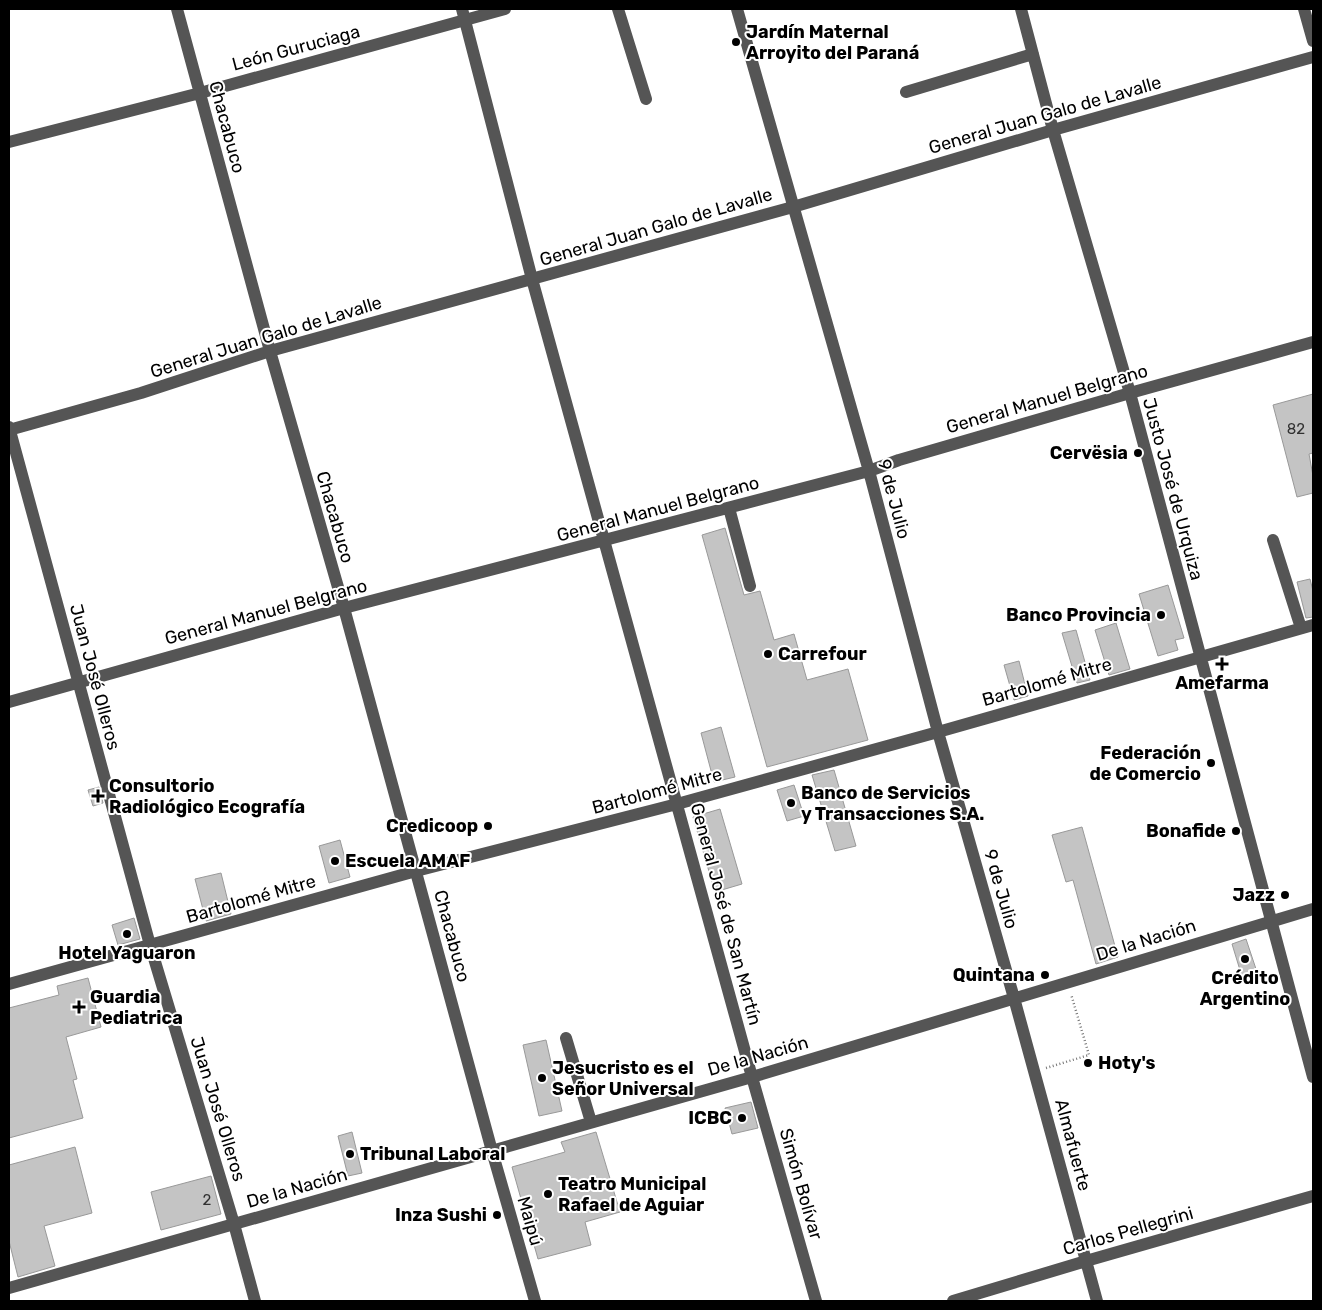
<svg xmlns="http://www.w3.org/2000/svg" width="1322" height="1310" viewBox="0 0 1322 1310" font-family="Rubik,sans-serif">
  <style>
    .building { fill: #c4c4c4; stroke: #999 }
    .lines { fill: none; stroke-linecap: round; stroke-linejoin: round }
    .path { stroke: #777; stroke-width: 2.5; stroke-dasharray: 1 2.5; stroke-linecap: butt }
    .minor { stroke: #555; stroke-width: 12 }
    .poi-dot { fill: #000; stroke: #fff; stroke-width: 2 }
    .labels { text-anchor: middle; stroke-width: 4; stroke-linejoin: round; paint-order: stroke }
    .number-label { font-size: 15px; fill: #313131 }
    .poi-label { font-size: 18px; font-weight: bold; fill: #000; stroke: #fff; text-anchor: start }
    .street-label { font-size: 18px; fill: #000; stroke: #fff }
  </style>
  <rect width="100%" height="100%" fill="#fff"/>
  <path class="building" d="M 1313,394 L 1313,453 L 1309,454 L 1313,476 L 1313,493 L 1297,497 L 1273,405 Z
    M 725,528 L 744,595 L 760,591 L 774,640 L 794,634 L 807,680 L 848,669 L 868,740 L 767,767 L 702,535 Z
    M 1310,579 L 1313,591 L 1313,617 L 1306,618 L 1297,582 Z
    M 1168,585 L 1184,638 L 1175,640 L 1178,650 L 1158,656 L 1139,594 Z
    M 1116,623 L 1130,669 L 1109,675 L 1095,630 Z
    M 1076,630 L 1090,680 L 1077,683 L 1062,633 Z
    M 1019,661 L 1028,696 L 1014,700 L 1004,665 Z
    M 721,727 L 735,777 L 714,782 L 701,733 Z
    M 834,770 L 856,846 L 835,851 L 812,775 Z
    M 794,785 L 804,816 L 787,821 L 777,790 Z
    M 99,787 L 103,803 L 93,806 L 88,790 Z
    M 720,809 L 742,884 L 715,892 L 693,817 Z
    M 1082,827 L 1118,957 L 1096,964 L 1073,880 L 1066,882 L 1052,835 Z
    M 340,840 L 350,877 L 329,883 L 319,846 Z
    M 221,873 L 231,914 L 206,921 L 195,879 Z
    M 134,918 L 140,939 L 118,945 L 112,925 Z
    M 1246,939 L 1258,975 L 1243,980 L 1232,944 Z
    M 88,978 L 101,1027 L 66,1037 L 77,1079 L 73,1080 L 83,1118 L 9,1138 L 9,1008 L 59,995 L 57,986 Z
    M 546,1040 L 562,1111 L 539,1116 L 523,1045 Z
    M 751,1102 L 758,1128 L 732,1134 L 725,1108 Z
    M 352,1132 L 362,1173 L 348,1176 L 338,1136 Z
    M 596,1132 L 620,1212 L 585,1222 L 591,1245 L 538,1259 L 512,1167 L 565,1152 L 561,1142 Z
    M 75,1147 L 92,1213 L 44,1226 L 55,1266 L 18,1277 L 9,1241 L 9,1165 Z
    M 211,1176 L 221,1214 L 161,1230 L 151,1192 Z"/>
  <g class="lines">
    <path class="path" d="M 1046,1068 L 1089,1055 L 1071,994"/>
    <path class="minor" d="M 177,9 L 270,351 L 344,608 L 492,1151 L 535,1301
      M 462,9 L 532,279 L 752,1077 L 816,1301
      M 618,9 L 646,99
      M 737,9 L 869,471 L 938,732 L 1014,998 L 1097,1301
      M 1021,9 L 1053,130 L 1130,393 L 1313,1077
      M 1304,9 L 1313,41
      M 906,92 L 1033,54
      M 9,142 L 200,93 L 505,9
      M 9,427 L 150,945 L 234,1224 L 255,1301
      M 9,430 L 141,393 L 270,351 L 793,207 L 1053,130 L 1313,57
      M 729,508 L 750,586
      M 1273,540 L 1301,628
      M 9,702 L 344,608 L 869,471 L 899,460 L 1130,393 L 1313,342
      M 9,984 L 416,871 L 677,804 L 938,732 L 1313,625
      M 566,1038 L 591,1122
      M 9,1288 L 752,1077 L 1313,909
      M 953,1301 L 1086,1261 L 1313,1196"/>
  </g>
  <g class="poi-dot">
    <circle cx="736" cy="42" r="5"/>
    <circle cx="1138" cy="453" r="5"/>
    <circle cx="1161" cy="615" r="5"/>
    <circle cx="768" cy="654" r="5"/>
    <path d="M1219.5 656.5h5v5h5v5h-5v5h-5v-5h-5v-5h5z"/>
    <circle cx="1211" cy="763" r="5"/>
    <path d="M95.5 788.5h5v5h5v5h-5v5h-5v-5h-5v-5h5z"/>
    <circle cx="791" cy="803" r="5"/>
    <circle cx="488" cy="826" r="5"/>
    <circle cx="1236" cy="831" r="5"/>
    <circle cx="335" cy="861" r="5"/>
    <circle cx="1285" cy="895" r="5"/>
    <circle cx="127" cy="934" r="5"/>
    <circle cx="1245" cy="959" r="5"/>
    <circle cx="1045" cy="975" r="5"/>
    <path d="M76.5 999.5h5v5h5v5h-5v5h-5v-5h-5v-5h5z"/>
    <circle cx="1088" cy="1063" r="5"/>
    <circle cx="542" cy="1078" r="5"/>
    <circle cx="742" cy="1118" r="5"/>
    <circle cx="350" cy="1154" r="5"/>
    <circle cx="548" cy="1194" r="5"/>
    <circle cx="497" cy="1215" r="5"/>
  </g>
  <g class="labels">
    <g class="number-label">
      <text x="1296" y="434">82</text>
      <text x="207" y="1205">2</text>
    </g>
    <g class="poi-label">
      <text x="746" y="38">Jardín Maternal<tspan x="746" dy="21">Arroyito del Paraná</tspan></text>
      <text x="1128" y="459" text-anchor="end">Cervësia</text>
      <text x="1151" y="621" text-anchor="end">Banco Provincia</text>
      <text x="778" y="660">Carrefour</text>
      <text x="1222" y="689" text-anchor="middle">Amefarma</text>
      <text x="1201" y="759" text-anchor="end">Federación<tspan x="1201" dy="21">de Comercio</tspan></text>
      <text x="109" y="792">Consultorio<tspan x="109" dy="21">Radiológico Ecografía</tspan></text>
      <text x="801" y="799">Banco de Servicios<tspan x="801" dy="21">y Transacciones S.A.</tspan></text>
      <text x="478" y="832" text-anchor="end">Credicoop</text>
      <text x="1226" y="837" text-anchor="end">Bonafide</text>
      <text x="345" y="867">Escuela AMAF</text>
      <text x="1275" y="901" text-anchor="end">Jazz</text>
      <text x="127" y="959" text-anchor="middle">Hotel Yaguaron</text>
      <text x="1035" y="981" text-anchor="end">Quintana</text>
      <text x="1245" y="984" text-anchor="middle">Crédito<tspan x="1245" dy="21">Argentino</tspan></text>
      <text x="90" y="1003">Guardia<tspan x="90" dy="21">Pediatrica</tspan></text>
      <text x="1098" y="1069">Hoty's</text>
      <text x="552" y="1074">Jesucristo es el<tspan x="552" dy="21">Señor Universal</tspan></text>
      <text x="732" y="1124" text-anchor="end">ICBC</text>
      <text x="360" y="1160">Tribunal Laboral</text>
      <text x="558" y="1190">Teatro Municipal<tspan x="558" dy="21">Rafael de Aguiar</tspan></text>
      <text x="487" y="1221" text-anchor="end">Inza Sushi</text>
    </g>
    <g class="street-label">
      <text transform="translate(296 48) rotate(-15)" y="6">León Guruciaga</text>
      <text transform="translate(1045 115) rotate(-16)" y="6">General Juan Galo de Lavalle</text>
      <text transform="translate(227 127) rotate(75)" y="6">Chacabuco</text>
      <text transform="translate(656 227) rotate(-16)" y="6">General Juan Galo de Lavalle</text>
      <text transform="translate(266 337) rotate(-17)" y="6">General Juan Galo de Lavalle</text>
      <text transform="translate(1047 399) rotate(-16)" y="6">General Manuel Belgrano</text>
      <text transform="translate(1173 489) rotate(75)" y="6">Justo José de Urquiza</text>
      <text transform="translate(894 499) rotate(75)" y="6">9 de Julio</text>
      <text transform="translate(658 509) rotate(-15)" y="6">General Manuel Belgrano</text>
      <text transform="translate(335 517) rotate(74)" y="6">Chacabuco</text>
      <text transform="translate(266 612) rotate(-15)" y="6">General Manuel Belgrano</text>
      <text transform="translate(95 677) rotate(75)" y="6">Juan José Olleros</text>
      <text transform="translate(1047 682) rotate(-16)" y="6">Bartolomé Mitre</text>
      <text transform="translate(657 791) rotate(-15)" y="6">Bartolomé Mitre</text>
      <text transform="translate(1001 889) rotate(74)" y="6">9 de Julio</text>
      <text transform="translate(251 899) rotate(-16)" y="6">Bartolomé Mitre</text>
      <text transform="translate(726 914) rotate(75)" y="6">General José de San Martín</text>
      <text transform="translate(452 936) rotate(75)" y="6">Chacabuco</text>
      <text transform="translate(1146 940) rotate(-17)" y="6">De la Nación</text>
      <text transform="translate(758 1056) rotate(-16)" y="6">De la Nación</text>
      <text transform="translate(218 1109) rotate(73)" y="6">Juan José Olleros</text>
      <text transform="translate(1073 1145) rotate(75)" y="6">Almafuerte</text>
      <text transform="translate(801 1184) rotate(74)" y="6">Simón Bolívar</text>
      <text transform="translate(297 1188) rotate(-16)" y="6">De la Nación</text>
      <text transform="translate(530 1221) rotate(74)" y="6">Maipú</text>
      <text transform="translate(1128 1231) rotate(-16)" y="6">Carlos Pellegrini</text>
    </g>
  </g>
  <rect width="1322" height="1310" fill="none" stroke="#000000" stroke-width="20"/>
</svg>
